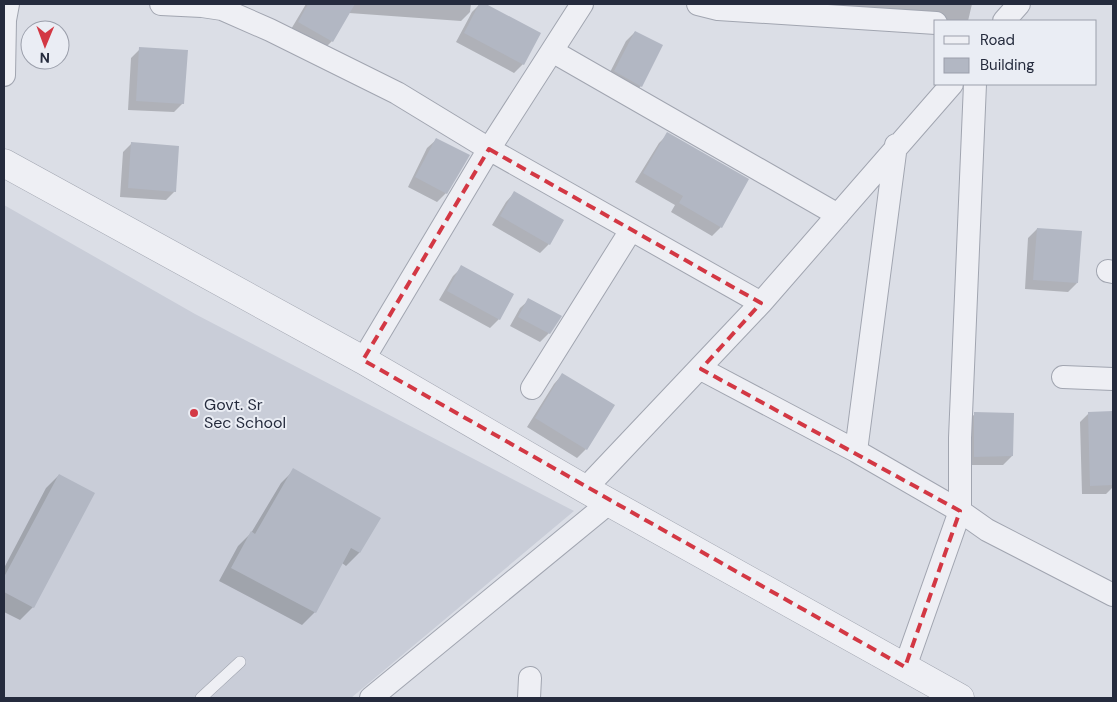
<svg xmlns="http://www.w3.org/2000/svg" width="1117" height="702" viewBox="0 0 1117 702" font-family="'DM Sans',sans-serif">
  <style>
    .built { fill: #c9cdd8 }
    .shadow { fill: #0003 }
    .building { fill: #b2b7c3 }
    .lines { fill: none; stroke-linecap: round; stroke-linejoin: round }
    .service-casing { stroke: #a1a5b0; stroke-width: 12 }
    .minor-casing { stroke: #a1a5b0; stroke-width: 24 }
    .tertiary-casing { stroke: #a1a5b0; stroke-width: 29 }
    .service { stroke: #eeeff4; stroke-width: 11 }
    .minor { stroke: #eeeff4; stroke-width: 22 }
    .tertiary { stroke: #eeeff4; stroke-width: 28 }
    .marked { fill: none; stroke: #d33844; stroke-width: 4; stroke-dasharray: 10 6; stroke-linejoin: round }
    .poi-dot { fill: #d33844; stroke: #eaedf4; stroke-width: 2 }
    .labels { text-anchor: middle; stroke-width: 4; stroke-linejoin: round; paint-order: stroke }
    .poi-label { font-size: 16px; fill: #252b3d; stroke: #eaedf4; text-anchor: start }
  </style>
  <rect width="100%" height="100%" fill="#dbdee6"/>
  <path class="built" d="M 4,205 L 195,314 L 574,511 L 351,698 L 4,698 Z"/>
  <path class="shadow" d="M 306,4 L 471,4 L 470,12 L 461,21 L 349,13 L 332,41 L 323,50 L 290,31 Z
    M 480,4 L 540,34 L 523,64 L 514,73 L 456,42 L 472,12 Z
    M 793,4 L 972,4 L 968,21 L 936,21 Z
    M 635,32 L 661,46 L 641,86 L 632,95 L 606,80 L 626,41 Z
    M 140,49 L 183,103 L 174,112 L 128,110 L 131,58 Z
    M 668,134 L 721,227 L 712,236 L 671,212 L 675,205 L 635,182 L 659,143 Z
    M 436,140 L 446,193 L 437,202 L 408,187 L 427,148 Z
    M 132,143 L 175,191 L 166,200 L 120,197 L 123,152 Z
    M 514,193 L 563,221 L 549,244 L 540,253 L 492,225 L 506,202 Z
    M 1037,229 L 1077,283 L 1068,292 L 1025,289 L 1028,238 Z
    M 462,267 L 499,319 L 490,328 L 439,300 L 453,276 Z
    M 529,300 L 549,333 L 540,342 L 510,326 L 520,308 Z
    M 562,375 L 586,449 L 577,458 L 527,427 L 554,384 Z
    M 1113,412 L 1113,487 L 1106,494 L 1082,494 L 1080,422 L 1089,413 Z
    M 975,414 L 1012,456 L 1003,465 L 966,465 L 966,422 Z
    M 294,470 L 379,519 L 359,553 L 346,566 L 342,563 L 315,612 L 302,625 L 219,581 L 238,546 L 251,533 L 281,483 Z
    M 59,475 L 33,607 L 20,620 L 4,612 L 4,568 L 46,488 Z"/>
  <path class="building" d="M 308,4 L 355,4 L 333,42 L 298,22 Z
    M 479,4 L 486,4 L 541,33 L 524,65 L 464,33 Z
    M 635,31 L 663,45 L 642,87 L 614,71 Z
    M 139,47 L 188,50 L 184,104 L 136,101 Z
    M 667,132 L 749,179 L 722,228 L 679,203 L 683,196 L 643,173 Z
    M 436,138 L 470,155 L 447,194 L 415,177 Z
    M 131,142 L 179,146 L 176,192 L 128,188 Z
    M 514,191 L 564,220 L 550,245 L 500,216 Z
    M 1037,228 L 1082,231 L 1078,283 L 1033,280 Z
    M 461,265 L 514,294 L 500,320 L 447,291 Z
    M 528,298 L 562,316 L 550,334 L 518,317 Z
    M 562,373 L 615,405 L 587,450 L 535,418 Z
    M 1113,411 L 1113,485 L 1090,486 L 1088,412 Z
    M 974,412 L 1014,413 L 1013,456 L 974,457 Z
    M 293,468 L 381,518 L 360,553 L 351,548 L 316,613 L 231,568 L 251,531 L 255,534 Z
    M 59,474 L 95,493 L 34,608 L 4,592 L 4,577 Z"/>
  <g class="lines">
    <g class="service-casing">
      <path id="service" d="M 201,698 L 240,662"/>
    </g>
    <g class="minor-casing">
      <path id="minor" d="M 161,4 L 202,6 L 222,9 L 270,30 L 397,93 L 489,149 L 761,303
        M 698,4 L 718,9 L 936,23
        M 1004,21 L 1019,4
        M 552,51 L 838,215
        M 4,75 L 5,20 L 8,4
        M 1108,271 L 1113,272
        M 363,360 L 489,149 L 582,4
        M 701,369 L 856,451 L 960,511 L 987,530 L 1113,595
        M 1063,377 L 1113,379
        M 532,388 L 631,230
        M 856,451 L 896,145
        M 585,489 L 761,303 L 952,84
        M 905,667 L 960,511 L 960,438 L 975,84
        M 371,698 L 610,502
        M 529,698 L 530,678"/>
    </g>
    <g class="tertiary-casing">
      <path id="tertiary" d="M 4,163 L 363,360 L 585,489 L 960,698"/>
    </g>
    <use href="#service" class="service"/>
    <use href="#minor" class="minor"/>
    <use href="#tertiary" class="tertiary"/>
  </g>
  <path class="marked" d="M 489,149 L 761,303 L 701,369 L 960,511 L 905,667 L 363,360 Z"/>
  <circle class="poi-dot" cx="194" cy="413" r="5"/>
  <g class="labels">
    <g class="poi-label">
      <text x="204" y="410">Govt. Sr<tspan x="204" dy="18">Sec School</tspan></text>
    </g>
  </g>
  <rect width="1117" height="702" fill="none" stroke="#252b3d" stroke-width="10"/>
  <rect x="934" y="20" width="162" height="65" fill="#eaedf4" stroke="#9b9fab"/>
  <rect x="944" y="36" width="25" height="8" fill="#eeeff4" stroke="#9b9fab"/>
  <text x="980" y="45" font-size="15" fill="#252b3d">Road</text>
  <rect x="944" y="58" width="25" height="15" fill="#b2b7c3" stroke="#9b9fab"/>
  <text x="980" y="70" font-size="15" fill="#252b3d">Building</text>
  <g transform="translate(45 45) rotate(181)"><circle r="24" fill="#eaedf4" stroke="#9b9fab"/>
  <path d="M0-4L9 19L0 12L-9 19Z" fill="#d33844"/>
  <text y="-8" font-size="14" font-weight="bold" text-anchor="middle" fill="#252b3d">N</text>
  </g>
</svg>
